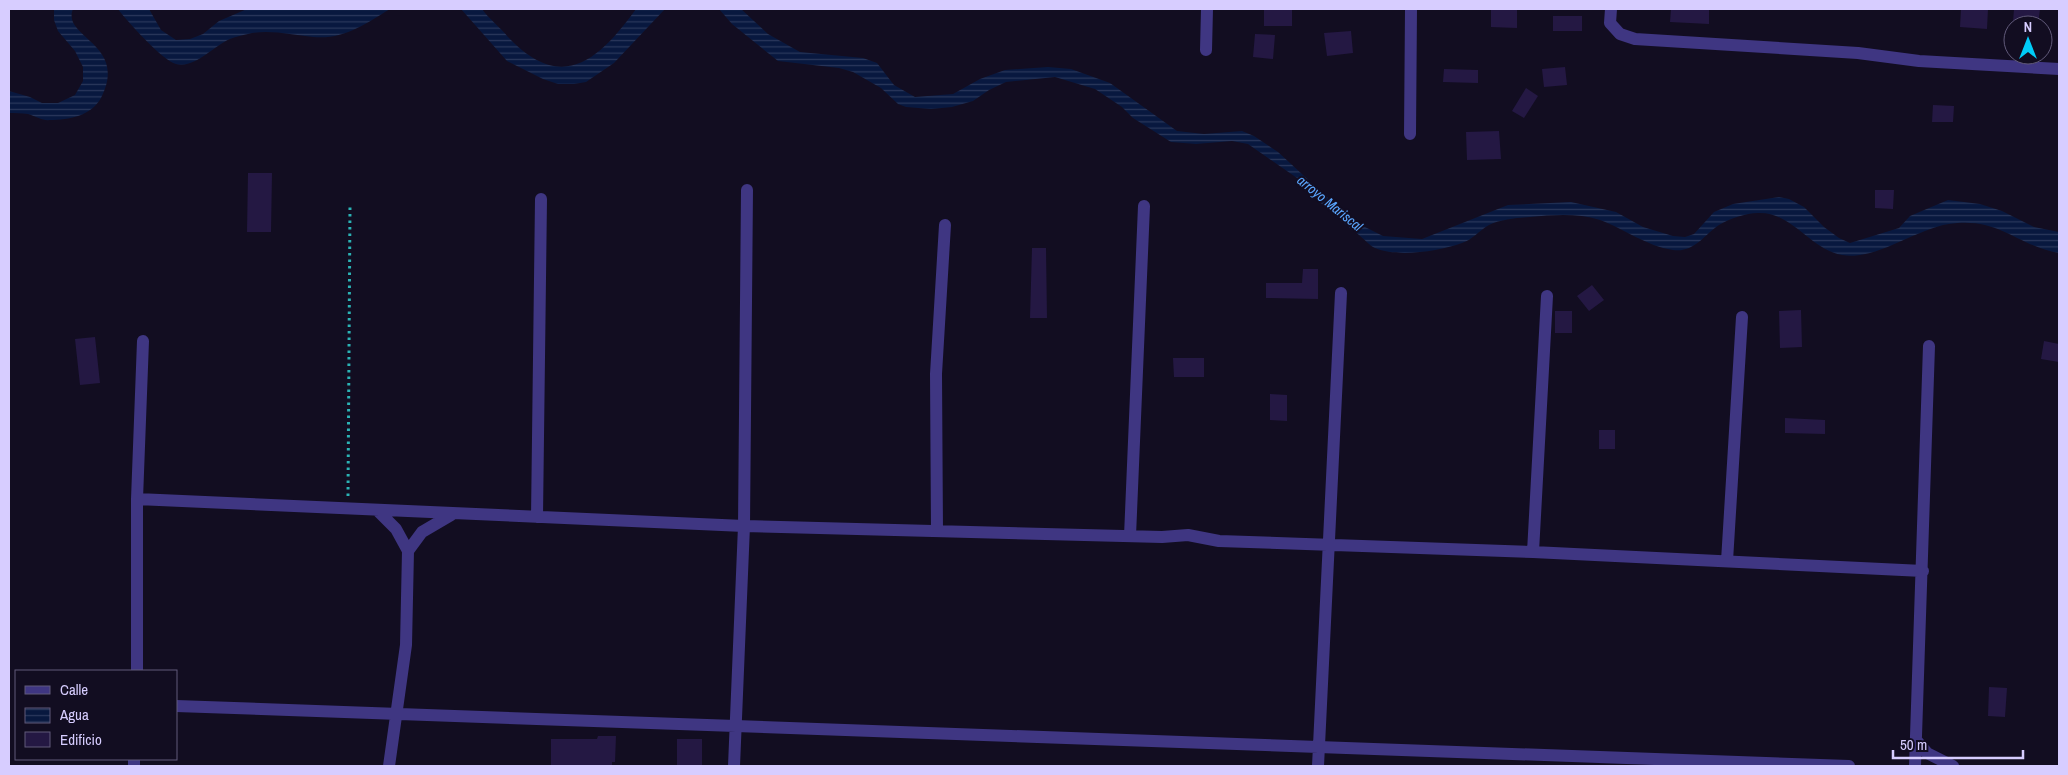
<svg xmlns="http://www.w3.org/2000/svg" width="2068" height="775" viewBox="0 0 2068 775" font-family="'Archivo Narrow',sans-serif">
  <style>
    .water { fill: url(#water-rules) }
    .building { fill: #241843 }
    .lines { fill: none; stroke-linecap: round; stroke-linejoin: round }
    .path { stroke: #2bb3b5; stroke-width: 3; stroke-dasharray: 2.5 4; stroke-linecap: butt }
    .minor { stroke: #3f3682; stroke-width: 12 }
    .labels { text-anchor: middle; stroke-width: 4; stroke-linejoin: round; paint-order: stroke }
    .water-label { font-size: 14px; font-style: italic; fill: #5ba7ff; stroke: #120d21 }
  </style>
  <defs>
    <pattern id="water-rules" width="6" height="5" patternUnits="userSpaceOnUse" patternTransform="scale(1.25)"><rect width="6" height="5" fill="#08183f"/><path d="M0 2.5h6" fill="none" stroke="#2b385c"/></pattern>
  </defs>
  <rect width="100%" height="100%" fill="#120d21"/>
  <path class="water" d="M 54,9 L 73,9 C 61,38 129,43 101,98 C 91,116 69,120 50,120 C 43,121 35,116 28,114 C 22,113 15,113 9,113 L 9,91 L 30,97 L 42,103 L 58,103 L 75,95 L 83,81 L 83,67 L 75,51 L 58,31 L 54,20 Z
    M 118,9 L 149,9 L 161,30 L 176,40 L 190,39 L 203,34 L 219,21 L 247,9 L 390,9 C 365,24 344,40 313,37 C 292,35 269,29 248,34 C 242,35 235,37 230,39 C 213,46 195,69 176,64 C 163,61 126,20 118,9 Z
    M 461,9 L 482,9 C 489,19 500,27 508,37 C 562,94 599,60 636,9 L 665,9 L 614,63 L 586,82 L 574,84 L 558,84 L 543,79 L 507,61 Z
    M 719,9 L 741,9 L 768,34 L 800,52 L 863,58 L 877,63 L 894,85 L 915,97 L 953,94 L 980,79 L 1005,70 L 1048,67 L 1071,69 L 1110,83 L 1177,131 L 1204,134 L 1242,131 L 1254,136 L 1278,152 L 1353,221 L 1383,236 L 1422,239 L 1508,205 L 1571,202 L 1616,212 L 1643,227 L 1673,236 L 1685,237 L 1694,234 L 1714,212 L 1733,204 L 1779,197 L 1789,199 L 1804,207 L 1824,227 L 1839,238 L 1850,243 L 1899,228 L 1910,216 L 1948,200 L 1980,204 L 2002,211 L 2034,227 L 2059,232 L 2059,253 C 2017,246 1999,216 1949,224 C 1915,229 1876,261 1842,255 C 1811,250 1791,211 1758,213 C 1746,213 1729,219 1719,225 C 1704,235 1694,253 1673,250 C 1646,246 1625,229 1600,220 C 1577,213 1554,215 1530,217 C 1517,218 1502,219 1489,225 C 1480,230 1472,240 1462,243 C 1439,251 1398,258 1375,248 C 1370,246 1364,239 1359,235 C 1339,220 1321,203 1302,186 L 1297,178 L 1248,144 L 1232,141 L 1196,144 L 1171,142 L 1133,118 L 1122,107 L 1095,89 L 1055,77 L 1006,82 L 989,90 L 973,101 L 952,107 L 931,109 L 906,107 L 898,104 L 881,88 L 853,72 L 839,68 L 778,61 L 732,24 Z"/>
  <path class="building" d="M 1264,9 L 1292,9 L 1292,26 L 1264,26 Z
    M 1491,9 L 1517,9 L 1517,28 L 1491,27 Z
    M 1671,9 L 1709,9 L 1709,24 L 1670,22 Z
    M 1961,9 L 1988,9 L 1987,29 L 1960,27 Z
    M 2014,9 L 2040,9 L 2038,25 L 2013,22 Z
    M 1553,16 L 1582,16 L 1582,31 L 1553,31 Z
    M 1351,31 L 1353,53 L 1327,56 L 1324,33 Z
    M 1255,34 L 1275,35 L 1273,59 L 1253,57 Z
    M 1565,67 L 1567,85 L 1544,87 L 1542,69 Z
    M 1444,69 L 1478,70 L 1478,83 L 1443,82 Z
    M 1526,88 L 1538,96 L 1524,118 L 1512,111 Z
    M 1933,105 L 1954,106 L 1953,122 L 1932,122 Z
    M 1499,131 L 1501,159 L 1467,160 L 1466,132 Z
    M 248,173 L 272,173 L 271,232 L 247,232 Z
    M 1875,190 L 1894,190 L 1893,209 L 1875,208 Z
    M 1032,248 L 1046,248 L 1047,318 L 1030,318 Z
    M 1303,269 L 1318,269 L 1318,299 L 1266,298 L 1266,283 L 1302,283 Z
    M 1592,285 L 1604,300 L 1589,311 L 1577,296 Z
    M 1801,310 L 1802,347 L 1780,348 L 1779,311 Z
    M 1555,311 L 1572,311 L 1572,333 L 1555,333 Z
    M 95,337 L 100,383 L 80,385 L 75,339 Z
    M 2044,341 L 2059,344 L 2059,362 L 2041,359 Z
    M 1173,358 L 1204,358 L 1204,377 L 1174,377 Z
    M 1270,394 L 1287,395 L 1287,421 L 1270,420 Z
    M 1785,418 L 1825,420 L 1825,434 L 1785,433 Z
    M 1599,430 L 1615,430 L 1615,449 L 1599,449 Z
    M 1989,687 L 2007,688 L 2005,717 L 1988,716 Z
    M 598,736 L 616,736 L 615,762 L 612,762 L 612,766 L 551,766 L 551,739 L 597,739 Z
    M 677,739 L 702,739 L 702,766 L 677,766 Z"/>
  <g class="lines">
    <path class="path" d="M 348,496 L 350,206"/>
    <path class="minor" d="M 1611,9 L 1610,23 L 1620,34 L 1635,39 L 1858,53 L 1919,61 L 2059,69
      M 1206,50 L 1207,9
      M 1410,134 L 1411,9
      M 137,499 L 744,526 L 1162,537 L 1188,535 L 1219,541 L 1533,552 L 1923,571
      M 378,511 L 396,529 L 408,551 L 406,645 L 389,766
      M 537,517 L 541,199
      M 937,531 L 936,374 L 945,225
      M 1130,536 L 1144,206
      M 408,551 L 422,532 L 451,515
      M 1533,552 L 1547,296
      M 1727,561 L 1742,317
      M 137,671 L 137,499 L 143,341
      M 176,706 L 1849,766
      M 1916,740 L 1927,753 L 1953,766
      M 134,766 L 134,759
      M 734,766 L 744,526 L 747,190
      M 1318,766 L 1341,293
      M 1915,766 L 1929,346"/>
  </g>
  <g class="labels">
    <g class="water-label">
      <text transform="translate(1330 203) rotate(39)" y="5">arroyo Mariscal</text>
    </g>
  </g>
  <rect width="2068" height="775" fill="none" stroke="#d7cdff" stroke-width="20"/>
  <rect x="15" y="670" width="162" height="90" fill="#120d21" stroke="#615a7a"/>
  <rect x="25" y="686" width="25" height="8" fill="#3f3682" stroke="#615a7a"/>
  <text x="60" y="695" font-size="15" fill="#d7cdff">Calle</text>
  <rect x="25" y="708" width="25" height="15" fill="url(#water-rules)" stroke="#615a7a"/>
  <text x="60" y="720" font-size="15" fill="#d7cdff">Agua</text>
  <rect x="25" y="732" width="25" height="15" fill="#241843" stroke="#615a7a"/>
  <text x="60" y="745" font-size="15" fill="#d7cdff">Edificio</text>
  <g transform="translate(2028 40)"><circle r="24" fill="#120d21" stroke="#615a7a"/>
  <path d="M0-4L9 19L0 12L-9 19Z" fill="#00ccf8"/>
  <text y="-8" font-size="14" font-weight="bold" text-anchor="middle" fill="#d7cdff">N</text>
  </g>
  <path d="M1893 750v8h130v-8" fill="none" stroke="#d7cdff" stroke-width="2.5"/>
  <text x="1900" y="750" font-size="15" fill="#d7cdff" stroke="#120d21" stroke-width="4" paint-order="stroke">50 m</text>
</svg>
